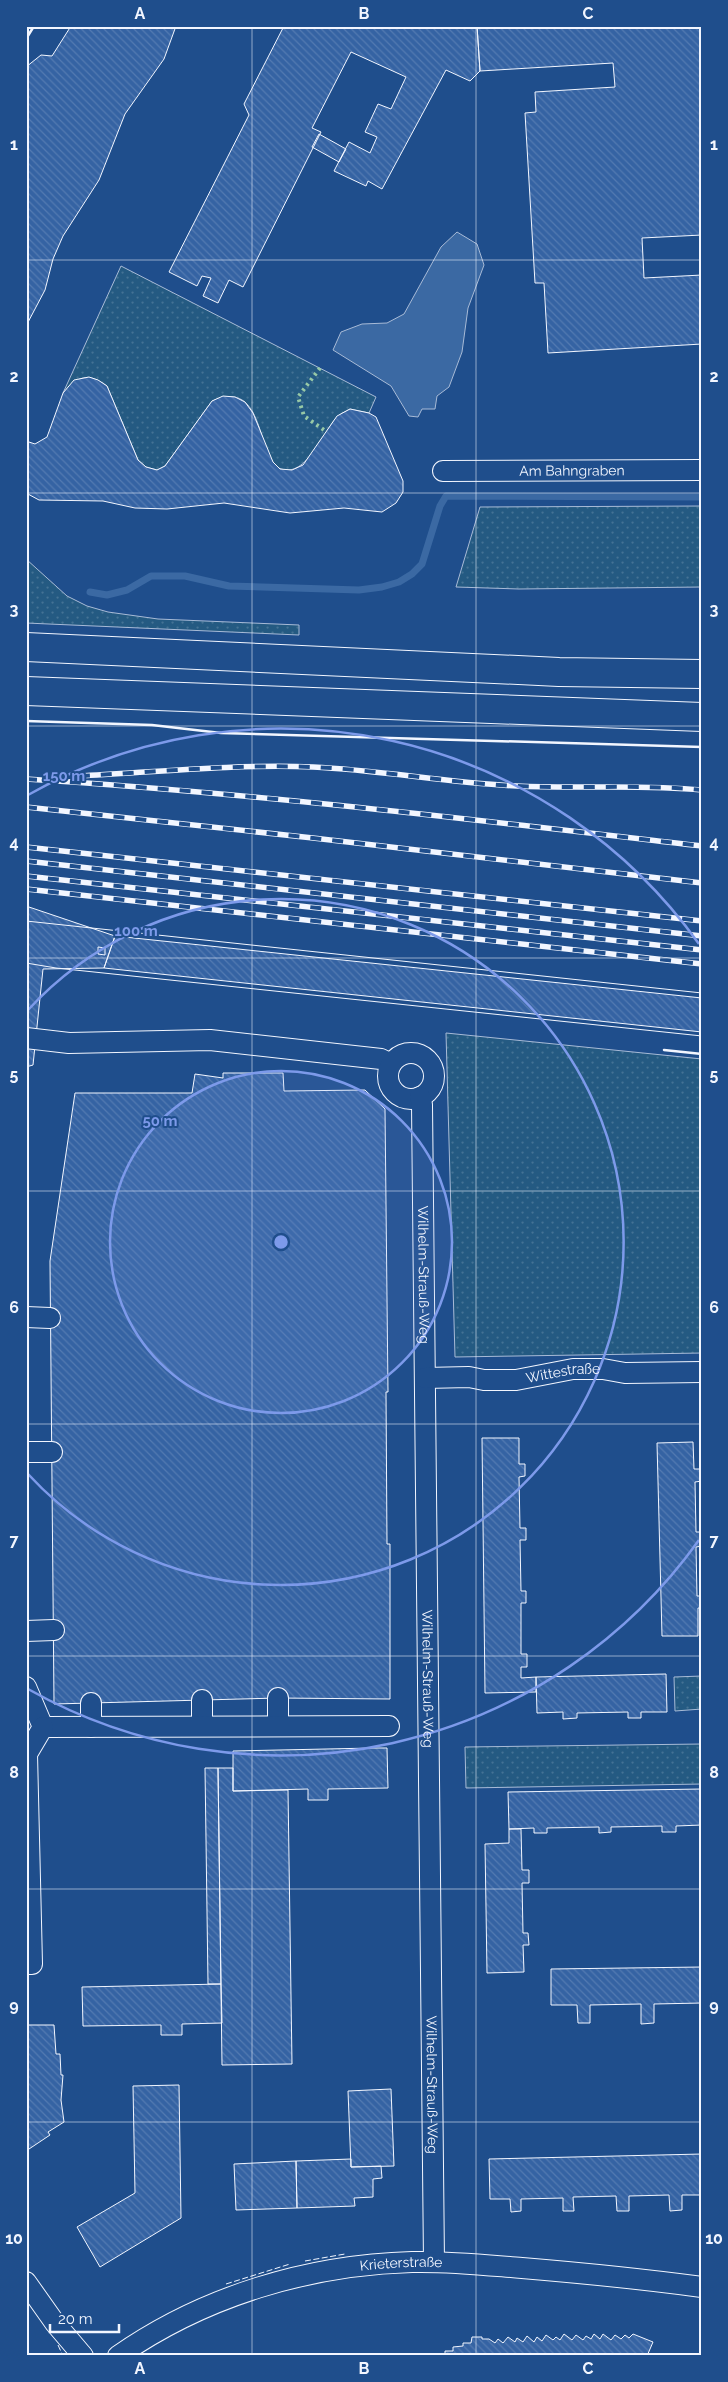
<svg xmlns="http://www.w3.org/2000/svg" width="728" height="2382" viewBox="0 0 728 2382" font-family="Raleway,sans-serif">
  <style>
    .grass { fill: url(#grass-dots); stroke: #a8bbd7 }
    .water { fill: #3b69a3; stroke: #a8bbd7 }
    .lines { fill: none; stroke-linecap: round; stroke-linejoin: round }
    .stream { stroke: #3b69a3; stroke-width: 7 }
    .building { fill: url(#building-back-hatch); stroke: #f2f6ff }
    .street-casing { stroke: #f2f6ff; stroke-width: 22 }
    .highway-casing { stroke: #f2f6ff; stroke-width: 30 }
    .street { stroke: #1f4e8c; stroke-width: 20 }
    .highway { stroke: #1f4e8c; stroke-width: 28 }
    .tram { stroke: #f2f6ff; stroke-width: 1 }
    .rail-casing { stroke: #f2f6ff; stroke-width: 5.5 }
    .rail { stroke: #1f4e8c; stroke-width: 4; stroke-dasharray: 11; stroke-linecap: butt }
    .hedge { stroke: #97c8a6; stroke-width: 4; stroke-dasharray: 2.5 4; stroke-linecap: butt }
    .fence { stroke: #f2f6ff; stroke-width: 1; stroke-dasharray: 6 2.5; stroke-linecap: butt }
    .wall { stroke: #f2f6ff; stroke-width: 2.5 }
    .grid { fill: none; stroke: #f2f6ff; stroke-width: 1; stroke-opacity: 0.55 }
    .ring { fill: none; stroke: #7d9aea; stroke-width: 2.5 }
    .labels { text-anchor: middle; stroke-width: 4; stroke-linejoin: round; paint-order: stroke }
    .street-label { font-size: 14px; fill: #f2f6ff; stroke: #1f4e8c }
    .centre { fill: #7d9aea; stroke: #1f4e8c; stroke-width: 2.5 }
    .ring-label { font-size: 15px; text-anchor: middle; font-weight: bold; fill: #7d9aea; stroke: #1f4e8c; stroke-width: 4; stroke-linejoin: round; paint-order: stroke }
    .neatline { fill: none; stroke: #f2f6ff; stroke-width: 2 }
    .grid-label { font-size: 16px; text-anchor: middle; font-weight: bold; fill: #f2f6ff }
  </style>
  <defs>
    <pattern id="grass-dots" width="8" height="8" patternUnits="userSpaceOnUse" patternTransform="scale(1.25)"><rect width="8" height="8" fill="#245a82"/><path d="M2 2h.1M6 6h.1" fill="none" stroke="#447295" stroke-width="1.8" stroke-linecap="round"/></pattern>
    <pattern id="building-back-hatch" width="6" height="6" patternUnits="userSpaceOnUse" patternTransform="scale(1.25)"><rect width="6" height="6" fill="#3563a3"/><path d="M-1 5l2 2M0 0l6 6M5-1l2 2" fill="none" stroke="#537ab1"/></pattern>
  </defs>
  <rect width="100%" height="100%" fill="#1f4e8c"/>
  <path class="grass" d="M 121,266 L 376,397 L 369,413 L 350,409 C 346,411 340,414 337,417 C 323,432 306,478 281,469 C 255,459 267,377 212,401 L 165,466 L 157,470 L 146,467 L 138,460 L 107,386 C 88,372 78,376 63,393 Z
    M 702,506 L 702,587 L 519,589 L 456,587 L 480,507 Z
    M 26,559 L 67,596 L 87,606 L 108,612 L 158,619 L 299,625 L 299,635 L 26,623 Z
    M 446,1033 L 702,1059 L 702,1353 L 455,1357 Z
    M 702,1676 L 702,1709 L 675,1711 L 674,1677 Z
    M 702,1744 L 702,1784 L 466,1788 L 465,1747 Z"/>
  <path class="water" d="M 457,232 L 477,244 L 484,265 L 468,308 L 462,352 L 449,387 L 437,396 L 435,409 L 422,409 L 418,417 L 409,416 L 391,386 L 333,350 L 341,332 L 362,324 L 387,323 L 404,314 L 441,247 Z"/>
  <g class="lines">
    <path class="stream" d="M 90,592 L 107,595 L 127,590 L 151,576 L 185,576 L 229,586 L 359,590 L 382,587 L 399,582 L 412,574 L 422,564 L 440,506 L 446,496 L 702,497"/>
  </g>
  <path class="building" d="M 71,26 L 176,26 L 164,59 L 125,114 L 99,180 L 63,236 L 53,259 L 45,290 L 26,326 L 26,67 L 41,55 L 52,56 Z
    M 284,26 L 477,26 L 480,71 L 470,81 L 446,70 L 382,189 L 368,181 L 366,186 L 334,171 L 349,142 L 370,153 L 377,137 L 365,132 L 378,104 L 391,109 L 406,77 L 351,52 L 312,128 L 321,132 L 243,287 L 229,280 L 218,303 L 203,296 L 211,278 L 202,276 L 197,286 L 169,272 L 249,115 L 244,104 Z
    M 477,26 L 702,26 L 702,235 L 642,238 L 644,278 L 702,275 L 702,344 L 548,353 L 544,283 L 535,283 L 525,113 L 536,112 L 535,92 L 615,87 L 613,63 L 480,71 Z
    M 319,134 L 346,149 L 339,162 L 312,147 Z
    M 89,377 L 98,380 L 107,386 L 138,460 L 146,467 L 157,470 L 165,466 L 212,401 L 223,396 L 235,397 L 245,402 L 253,413 L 273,462 L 280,469 L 292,470 L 303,465 L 337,416 L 350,409 L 369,413 L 376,417 L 403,481 L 403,492 L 396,503 L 382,512 L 344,508 L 290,513 L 224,503 L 167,509 L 135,508 L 103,501 L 39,500 L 26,493 L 26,441 L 35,444 L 47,437 L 63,393 L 74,380 Z
    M 26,906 L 115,936 L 104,968 L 43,969 L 33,1065 L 26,1067 Z
    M 115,936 L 702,998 L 702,1032 L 104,968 Z
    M 98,947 L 105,948 L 105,955 L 98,954 Z
    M 223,1073 L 283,1073 L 284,1091 L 365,1090 L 385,1109 L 388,1392 L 386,1392 L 387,1544 L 390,1544 L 390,1699 L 278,1698 L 54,1704 L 50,1261 L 75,1093 L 192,1093 L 195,1074 L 223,1078 Z
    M 482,1438 L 519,1438 L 519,1464 L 525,1464 L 525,1476 L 519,1477 L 520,1528 L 526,1528 L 526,1540 L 520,1540 L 521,1591 L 526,1591 L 526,1603 L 521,1603 L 521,1654 L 527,1654 L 527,1667 L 521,1667 L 521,1678 L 536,1677 L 536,1692 L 485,1693 Z
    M 693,1442 L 694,1469 L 701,1469 L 702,1481 L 695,1482 L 696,1532 L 702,1532 L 702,1546 L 696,1547 L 697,1596 L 702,1596 L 702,1608 L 698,1608 L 698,1636 L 662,1636 L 657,1443 Z
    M 666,1674 L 667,1712 L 641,1712 L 641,1718 L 628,1718 L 628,1712 L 577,1713 L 577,1718 L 563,1719 L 563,1712 L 537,1713 L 536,1677 Z
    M 373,1748 L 387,1748 L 388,1788 L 328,1789 L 328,1800 L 308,1800 L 308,1789 L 233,1791 L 233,1751 Z
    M 205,1768 L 218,1768 L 221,1984 L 208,1984 Z
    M 218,1768 L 233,1768 L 233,1791 L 288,1790 L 292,2064 L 222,2065 Z
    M 702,1789 L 702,1825 L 676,1826 L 676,1832 L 662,1832 L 662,1826 L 611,1827 L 611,1832 L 599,1833 L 599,1827 L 547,1828 L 547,1833 L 534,1833 L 534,1828 L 509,1829 L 508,1792 Z
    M 509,1829 L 521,1829 L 522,1870 L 529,1870 L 529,1883 L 522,1883 L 523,1933 L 528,1933 L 529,1945 L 523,1945 L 524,1972 L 487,1973 L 485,1844 L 509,1843 Z
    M 702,1967 L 702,2003 L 654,2004 L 654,2023 L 641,2024 L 641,2004 L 590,2005 L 590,2023 L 578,2023 L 577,2005 L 551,2005 L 551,1969 Z
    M 221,1984 L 222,2023 L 182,2024 L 182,2035 L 161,2035 L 161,2025 L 83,2026 L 82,1987 Z
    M 26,2025 L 54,2025 L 56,2054 L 60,2054 L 61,2075 L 63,2075 L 61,2100 L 64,2122 L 48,2132 L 50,2135 L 26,2151 Z
    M 179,2085 L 181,2218 L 100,2267 L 77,2227 L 135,2193 L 133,2086 Z
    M 391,2089 L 394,2166 L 351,2167 L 348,2091 Z
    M 702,2154 L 702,2195 L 682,2195 L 682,2210 L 670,2211 L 669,2195 L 629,2196 L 629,2211 L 617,2211 L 616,2196 L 573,2197 L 574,2211 L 563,2211 L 563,2198 L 521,2199 L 521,2211 L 511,2212 L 510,2199 L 490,2199 L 489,2159 Z
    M 351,2159 L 351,2167 L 381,2166 L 382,2178 L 373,2179 L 373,2197 L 354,2198 L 355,2206 L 297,2208 L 296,2161 Z
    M 296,2161 L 297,2208 L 236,2210 L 234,2164 Z
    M 564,2334 L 572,2340 L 576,2335 L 583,2340 L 586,2336 L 591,2339 L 594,2334 L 600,2339 L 603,2334 L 611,2340 L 615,2335 L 621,2339 L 625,2335 L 629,2338 L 633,2334 L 653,2342 L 647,2356 L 437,2356 L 445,2355 L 445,2351 L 453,2351 L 453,2347 L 463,2346 L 463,2343 L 471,2343 L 472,2337 L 482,2337 L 482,2339 L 489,2339 L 495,2343 L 498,2339 L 503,2343 L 508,2337 L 515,2342 L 517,2338 L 523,2342 L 527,2336 L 534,2342 L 537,2337 L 542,2341 L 546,2335 L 553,2340 L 556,2337 L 560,2340 Z"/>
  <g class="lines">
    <g class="street-casing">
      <g id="street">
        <path id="s1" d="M 443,471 L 702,470"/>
        <path d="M 26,1038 L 69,1043 L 210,1040 L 381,1059 L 391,1064"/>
        <circle cx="411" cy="1076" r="23"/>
        <path id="s2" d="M 420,1097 L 422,1105 L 434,2262"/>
        <path d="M 26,1317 L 50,1318"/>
        <path id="s3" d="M 425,1378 L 469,1377 L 484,1380 L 516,1380 L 573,1369 L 603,1369 L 625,1373 L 702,1372"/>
        <path d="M 26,1452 L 52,1452"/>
        <path d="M 26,1631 L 54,1630"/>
        <path d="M 26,1687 L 43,1727"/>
        <path d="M 278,1698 L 278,1726"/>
        <path d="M 91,1703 L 91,1727"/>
        <path d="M 202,1726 L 202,1700"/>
        <path d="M 43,1727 L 389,1726"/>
        <path d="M 26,1964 L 32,1964 L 27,1754 L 43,1727"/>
        <path d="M 26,2282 L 55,2323 L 83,2356"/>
        <path id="s4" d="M 118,2356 C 204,2296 308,2265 412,2262 C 449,2261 485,2265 522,2268 C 582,2273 642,2279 702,2287"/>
      </g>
    </g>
    <g class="highway-casing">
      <path id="highway" d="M 26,647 L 559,672 L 702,674
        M 26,691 L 702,717"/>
    </g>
    <use href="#street" class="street"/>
    <use href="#highway" class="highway"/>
    <path class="tram" d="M 26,921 L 702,993
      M 26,963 L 56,968 L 702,1036"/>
    <g class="rail-casing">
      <path id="rail" d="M 79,776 C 156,772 235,764 313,767 C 381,770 449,783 517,786 C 578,789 640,784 702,790
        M 26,779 C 252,793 477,820 702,846
        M 26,807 L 313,838 L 702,883
        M 26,847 L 702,921
        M 26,861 L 702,936
        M 26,876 L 702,950
        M 26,889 L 702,964"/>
    </g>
    <use href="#rail" class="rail"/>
    <path class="hedge" d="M 320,368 L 298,397 L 304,416 L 327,432"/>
    <path class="fence" d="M 305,2261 L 345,2254
      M 226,2284 L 290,2264
      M 58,2345 L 63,2356"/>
    <path class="wall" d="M 26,39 L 34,26
      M 26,721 L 152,725 L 221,733 L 702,747
      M 664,1050 L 702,1054"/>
  </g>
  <path class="grid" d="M 252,26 L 252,2356M 476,26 L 476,2356M 26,260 L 702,260M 26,493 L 702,493M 26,726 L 702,726M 26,958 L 702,958M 26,1191 L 702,1191M 26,1424 L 702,1424M 26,1656 L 702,1656M 26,1889 L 702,1889M 26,2122 L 702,2122"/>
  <circle cx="281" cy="1242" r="171" fill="#7d9aea" fill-opacity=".12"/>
  <g class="ring">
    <circle cx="281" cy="1242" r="171"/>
    <path d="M28 1010A343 343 0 1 1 28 1474"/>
    <path d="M699 1540A514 514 0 0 1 28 1689M28 795A514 514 0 0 1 699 944"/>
  </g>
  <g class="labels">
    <g class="street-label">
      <text dy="5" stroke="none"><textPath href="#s1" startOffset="129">Am Bahngraben</textPath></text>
      <text dy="5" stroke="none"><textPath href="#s2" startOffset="178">Wilhelm-Strauß-Weg</textPath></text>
      <text dy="5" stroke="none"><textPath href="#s3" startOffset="139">Wittestraße</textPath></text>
      <text dy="5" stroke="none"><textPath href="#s2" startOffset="582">Wilhelm-Strauß-Weg</textPath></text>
      <text dy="5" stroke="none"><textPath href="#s2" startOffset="988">Wilhelm-Strauß-Weg</textPath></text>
      <text dy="5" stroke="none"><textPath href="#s4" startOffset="302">Krieterstraße</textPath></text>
    </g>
  </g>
  <circle cx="281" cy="1242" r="8" class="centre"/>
  <g class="ring-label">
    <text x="64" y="781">150 m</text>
    <text x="136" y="936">100 m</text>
    <text x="160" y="1126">50 m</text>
  </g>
  <rect width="728" height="2382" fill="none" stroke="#1f4e8c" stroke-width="55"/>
  <path d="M50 2324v8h69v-8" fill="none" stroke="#f2f6ff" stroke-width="2.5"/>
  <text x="58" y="2324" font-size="15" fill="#f2f6ff" stroke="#1f4e8c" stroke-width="4" paint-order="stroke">20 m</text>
  <rect x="28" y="28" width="672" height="2326" class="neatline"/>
  <g class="grid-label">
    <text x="140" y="19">A</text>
    <text x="364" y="19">B</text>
    <text x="588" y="19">C</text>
    <text x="14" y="150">1</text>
    <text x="714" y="150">1</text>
    <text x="14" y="382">2</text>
    <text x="714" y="382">2</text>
    <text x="14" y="615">3</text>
    <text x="714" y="615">3</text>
    <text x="14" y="848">4</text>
    <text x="714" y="848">4</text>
    <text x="14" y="1080">5</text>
    <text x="714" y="1080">5</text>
    <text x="14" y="1313">6</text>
    <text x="714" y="1313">6</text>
    <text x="14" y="1546">7</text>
    <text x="714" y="1546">7</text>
    <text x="14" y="1778">8</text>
    <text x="714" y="1778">8</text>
    <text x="14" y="2011">9</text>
    <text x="714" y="2011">9</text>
    <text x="14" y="2244">10</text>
    <text x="714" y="2244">10</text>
    <text x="140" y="2374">A</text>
    <text x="364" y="2374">B</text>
    <text x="588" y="2374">C</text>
  </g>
</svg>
